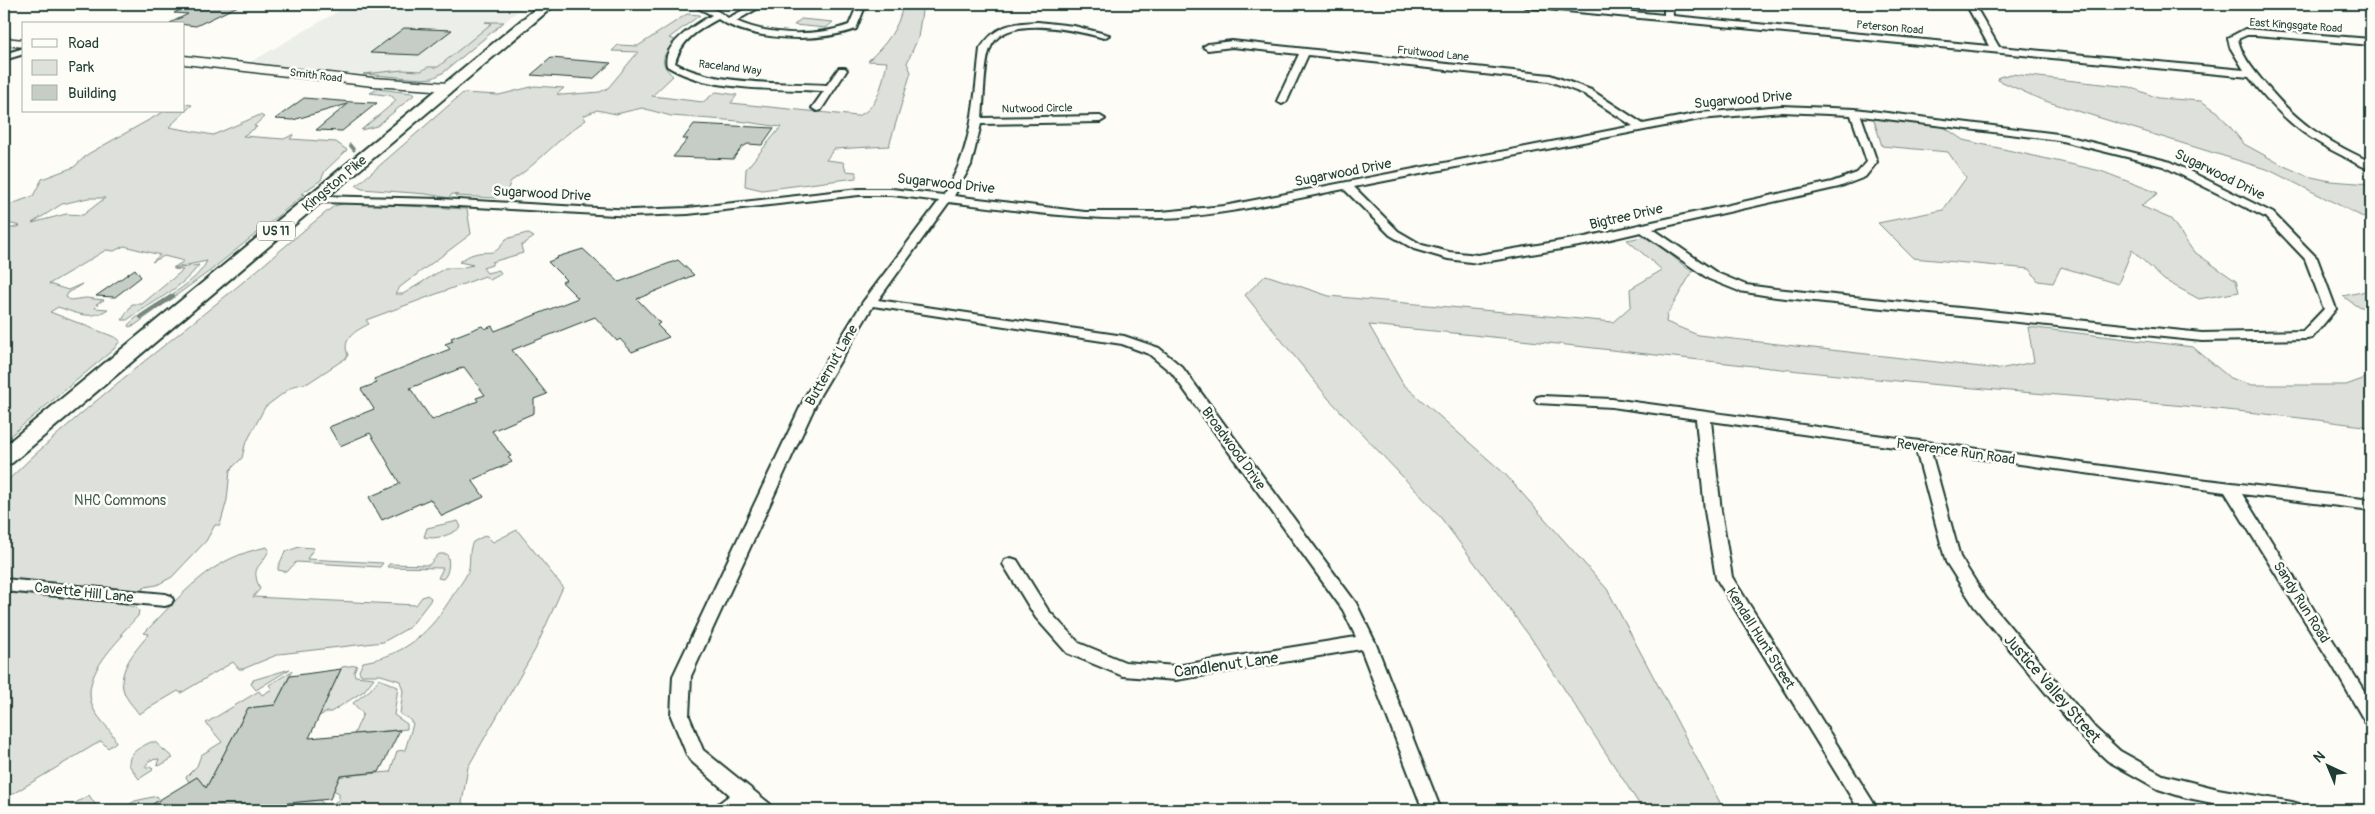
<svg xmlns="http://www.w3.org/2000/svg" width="2375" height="814" viewBox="0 0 2375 814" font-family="Pangolin,sans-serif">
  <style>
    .built { fill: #eceee9 }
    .green { fill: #dde0db; stroke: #7e8e88; fill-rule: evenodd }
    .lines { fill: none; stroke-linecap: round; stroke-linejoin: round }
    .stream-far1 { stroke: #75877f; stroke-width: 3 }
    .stream { stroke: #75877f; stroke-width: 4.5 }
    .building { fill: #c6cdc7; stroke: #1f3d34; fill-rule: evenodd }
    .minor-casing { stroke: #1f3d34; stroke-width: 4 }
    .tertiary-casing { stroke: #1f3d34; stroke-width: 3 }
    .primary-casing { stroke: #1f3d34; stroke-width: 4 }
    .minor { fill: #fdfcf7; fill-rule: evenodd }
    .tertiary { fill: #fdfcf7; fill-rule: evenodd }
    .primary { fill: #fdfcf7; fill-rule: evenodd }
    .labels { text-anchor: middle; stroke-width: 5; stroke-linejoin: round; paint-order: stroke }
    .far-street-label { font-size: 11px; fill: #1f3d34; stroke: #fdfcf7 }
    .shield { fill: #fdfcf7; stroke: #62766e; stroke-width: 1 }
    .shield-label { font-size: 12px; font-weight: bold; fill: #1f3d34 }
    .street-label { font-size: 14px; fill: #1f3d34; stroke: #fdfcf7 }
    .park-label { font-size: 14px; fill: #455e55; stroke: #fdfcf7 }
    .near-street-label { font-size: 16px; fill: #1f3d34; stroke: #fdfcf7 }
  </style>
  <rect width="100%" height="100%" fill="#fdfcf7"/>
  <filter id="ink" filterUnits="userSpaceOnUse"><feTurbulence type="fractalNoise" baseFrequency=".02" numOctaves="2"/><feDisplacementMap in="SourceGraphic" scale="10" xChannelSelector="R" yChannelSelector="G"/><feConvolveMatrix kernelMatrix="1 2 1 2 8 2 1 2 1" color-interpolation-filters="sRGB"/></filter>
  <g filter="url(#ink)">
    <path class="built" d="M 351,4 L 526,4 L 443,74 L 431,79 L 422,80 L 249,63 Z"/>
    <path class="green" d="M 903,4 L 923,4 L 918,38 L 907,63 L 911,72 L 889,146 L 834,149 L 826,160 L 843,162 L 846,171 L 856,172 L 856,178 L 762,190 L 745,186 L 746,169 L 781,127 L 739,121 L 671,116 L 642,108 L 616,114 L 597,110 L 583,116 L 586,120 C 557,139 538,164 510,182 L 507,193 L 495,198 L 455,196 L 458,195 L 452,194 L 449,198 L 426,194 L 362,189 L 356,186 L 463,93 L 499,95 L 535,86 L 564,88 L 557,94 L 562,95 L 600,92 L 608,88 L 638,52 L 612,51 L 618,45 L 638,46 L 687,14 L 700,15 L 669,38 L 675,40 C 664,55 657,61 673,76 L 652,96 L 703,102 L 716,92 L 737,95 L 731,103 L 857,116 C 879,109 882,82 887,62 L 868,61 C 886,44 899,29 903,4 Z
      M 801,19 L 833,22 L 826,28 L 794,25 Z
      M 485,22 L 504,22 L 444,72 L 433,78 L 422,79 L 363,74 L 403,70 L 421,71 L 428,67 L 438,67 L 492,23 Z
      M 2011,74 L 2130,87 L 2158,98 L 2201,101 L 2218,112 L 2244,144 L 2284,166 L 2307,176 L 2330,181 L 2371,184 L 2371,221 L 2269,170 L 2042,100 L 1998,80 L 1999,77 Z
      M 378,89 L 412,93 L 414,95 L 377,126 L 361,130 L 396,101 L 392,96 L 370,93 Z
      M 184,104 L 192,105 L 169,127 L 213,135 L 260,115 L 264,117 L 254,126 L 257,127 L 243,136 L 284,139 L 294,134 L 290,139 L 336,142 L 347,150 L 325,171 L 321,180 L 301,194 L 305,194 L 210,271 L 135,325 L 129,327 L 128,325 C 150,303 193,289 207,261 L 173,268 L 184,261 L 164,256 L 152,262 L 160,255 L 124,246 L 114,251 L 106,250 L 49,284 L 68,290 L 82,284 L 68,293 L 66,297 L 70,300 L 86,298 L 104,300 L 96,304 L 98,305 L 95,308 L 108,309 C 91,321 76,313 58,307 L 50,312 L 117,338 L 120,341 L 114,349 L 4,441 L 4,230 L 20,226 L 4,222 L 4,210 L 9,205 L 33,196 L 42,179 L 74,167 L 88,154 L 165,111 L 184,111 ZM 88,198 L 105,198 L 83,215 L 66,214 L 32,223 L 62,204 Z
      M 1878,117 L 1938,123 L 1963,140 L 2101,171 L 2158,193 L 2141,206 L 2171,219 L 2193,251 L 2236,281 L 2239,292 L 2199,299 L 2164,280 L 2132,250 L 2118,284 L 2061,267 L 2053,283 L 2038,281 L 2030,269 L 1913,258 L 1878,223 L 1943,210 L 1966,178 L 1948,152 L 1882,146 L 1874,120 Z
      M 346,203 L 467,209 L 471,234 L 400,287 L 395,294 L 403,294 L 445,268 L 460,268 L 473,265 L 459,262 C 464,259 469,255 474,254 C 492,249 493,259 506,239 L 527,233 L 534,237 L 521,246 L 523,253 L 492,262 L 492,265 L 483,268 L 487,273 L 499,270 L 501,274 L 490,280 L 485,276 L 366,320 L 369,324 C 355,331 341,339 348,355 L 346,358 L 308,383 L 293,386 L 265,407 L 245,445 L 242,458 L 230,470 L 227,500 L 220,525 L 215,525 L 206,541 L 172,577 L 157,585 L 145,587 L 126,605 L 135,607 L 139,611 L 138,616 L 120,635 L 123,635 C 106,654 80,682 94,710 C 100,721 112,730 116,742 L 108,748 L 101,741 L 4,799 L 4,484 C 75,414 154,354 232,291 C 267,263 299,233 334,206 Z
      M 1647,236 L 1692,272 L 1667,315 L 1666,322 L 1698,335 L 1999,369 L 2034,362 L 2028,327 L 2193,347 L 2230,378 L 2252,385 L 2346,385 L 2371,376 L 2371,427 C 2222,406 2068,397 1918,383 C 1735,366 1552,341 1369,325 L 1403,384 L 1505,474 L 1607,589 L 1724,810 L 1643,810 L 1531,638 L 1438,514 L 1328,398 L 1245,295 L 1266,275 L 1329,296 L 1613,322 L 1631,306 L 1630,289 L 1662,270 L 1627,240 Z
      M 199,265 C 182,289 150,303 127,320 L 122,320 L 132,304 L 142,304 L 183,270 L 174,269 Z
      M 2371,290 L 2371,310 L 2355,305 L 2343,296 Z
      M 458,521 L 461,527 C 452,535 435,540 424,537 L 427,528 Z
      M 517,530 L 563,587 L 535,650 L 468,767 L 462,803 L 468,807 L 466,810 L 234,810 L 238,808 L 320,800 L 326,807 L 339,800 L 339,793 L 333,790 L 340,776 L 390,772 L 397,751 L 405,750 L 413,724 L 409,719 L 400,714 L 403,691 L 400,681 L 381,675 L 361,675 L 359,671 L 363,662 C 407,655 431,631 453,595 C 458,588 464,580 468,572 C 471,563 468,550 473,542 L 486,535 L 493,542 Z
      M 267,547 L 269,550 C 260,570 250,565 260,589 L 253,597 L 416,605 L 422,597 L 427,595 L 431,598 L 430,601 L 410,627 L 383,642 L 279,654 L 243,669 L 239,669 L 233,662 L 181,693 L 178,691 L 139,714 C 134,707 126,699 124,692 C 116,670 137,649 149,634 L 144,633 C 183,594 209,558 267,547 Z
      M 299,547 L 314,548 L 307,559 L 383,563 L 380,567 L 296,562 L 287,572 L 278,570 L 278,567 L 285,552 Z
      M 439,554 L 447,554 C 450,561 449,574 443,579 L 438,578 L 443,568 L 387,567 L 389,564 L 429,565 Z
      M 357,665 L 354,672 L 355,676 L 374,678 L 364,691 L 331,712 L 327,712 L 319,716 L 342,667 Z
      M 290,669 L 256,690 L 251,684 L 253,680 Z
      M 292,671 L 275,705 L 248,708 L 206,788 L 197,777 L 189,782 L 186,777 L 197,766 L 201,755 L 222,742 L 206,723 L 259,691 L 262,695 L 272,689 L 269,685 Z
      M 379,679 L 398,687 L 394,715 L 407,724 L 407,729 L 354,734 L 363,714 L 353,703 L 370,690 Z
      M 151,742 L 155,742 L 173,758 L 159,766 L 157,764 L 159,759 L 150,760 L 145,767 L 152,767 L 153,770 L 139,779 L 129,765 C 128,752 141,747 151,742 Z
      M 89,795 L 99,810 L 64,810 Z
      M 157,796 L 160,800 L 153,804 L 157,810 L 120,810 L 135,801 Z"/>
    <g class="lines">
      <path class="stream-far1" d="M 350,145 L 354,150"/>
      <path class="stream" d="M 141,317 L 173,296"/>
    </g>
    <path class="building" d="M 192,4 L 242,4 L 196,26 L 170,23 L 188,14 L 174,13 Z
      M 404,28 L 452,30 L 419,55 L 370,53 Z
      M 551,58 L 611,63 L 593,79 L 531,75 Z
      M 304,98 L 352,102 L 377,103 L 342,131 L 316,130 L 348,104 L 293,120 L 275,119 Z
      M 694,124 L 774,128 L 762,145 L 748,144 L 742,147 L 733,159 L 673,157 L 688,139 L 683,139 Z
      M 583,249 L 619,282 L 678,260 L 694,275 L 637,299 L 660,323 L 657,325 L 669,337 L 632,352 L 620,339 L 617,341 L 595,317 L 512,350 L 547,394 L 534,399 L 534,413 L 492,431 L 511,456 L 508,457 L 512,462 L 472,480 L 484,497 L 442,516 L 430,499 L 382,520 L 369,497 L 400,484 L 384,456 L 370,433 L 340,446 L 329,427 L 374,409 L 361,389 L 377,383 L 374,379 L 450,349 L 445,344 L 453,341 L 451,338 L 482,326 L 485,329 L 492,326 L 495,331 L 578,298 L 562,282 L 566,280 L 548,262 L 558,258 L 557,257 ZM 464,367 L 485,395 L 476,398 L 478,401 L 432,420 L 410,388 Z
      M 135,269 L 141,277 L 115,297 L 96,296 Z
      M 341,669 L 309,738 L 400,730 L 379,772 L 340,776 L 330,799 L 238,808 L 235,810 L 143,810 L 197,777 L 206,788 L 248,708 L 275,705 L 290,676 Z"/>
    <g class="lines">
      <g class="minor-casing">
        <path id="minor" d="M 690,4 C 705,4 716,9 728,18 L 755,4 L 765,4 L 736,21 C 768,36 816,37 849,25 L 858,4 L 866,4 L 856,29 C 817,43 752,41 718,19 C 698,30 681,40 675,63 C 711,85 785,83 827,85 L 839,68 L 845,68 L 847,70 L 821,110 L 817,111 L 812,108 L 824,91 C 776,88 707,92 667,66 C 661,45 696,24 712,15 Z
          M 1522,4 L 1551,4 L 1664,15 L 1664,4 L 1672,4 L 1673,16 L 1989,46 L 1966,4 L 1974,4 L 1999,47 L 2244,70 L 2230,47 L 2228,38 L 2245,29 L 2371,39 L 2371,45 L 2256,35 L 2247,35 L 2238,39 C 2241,54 2251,67 2261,79 C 2295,122 2322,139 2371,162 L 2371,169 C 2361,167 2352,161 2343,156 C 2300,135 2278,114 2249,77 L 1526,7 Z
          M 1038,22 L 1074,26 L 1109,35 L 1104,38 C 1077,31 1003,12 990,49 C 984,63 984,101 982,118 L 1100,116 L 1105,119 L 1100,122 L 981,124 L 971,165 L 954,196 L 1085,212 L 1161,212 L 1224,206 L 1633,126 L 1584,94 L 1549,81 L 1308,55 L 1287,101 L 1282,104 L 1277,101 L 1299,54 L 1232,47 L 1208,50 L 1203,47 L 1208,44 L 1232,41 L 1550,75 L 1591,90 L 1643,124 L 1700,113 L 1782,106 L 1855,109 L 2058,134 L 2171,162 L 2273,213 L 2317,258 L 2336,309 L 2312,338 L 2307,339 L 2202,341 L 1776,297 L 1739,291 L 1709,279 L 1641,232 L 1585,245 L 1478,263 L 1448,259 L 1414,249 L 1390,235 L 1344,189 C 1283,201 1222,216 1161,218 C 1089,221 1020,211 949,202 L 878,300 L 1124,336 L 1159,348 L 1182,367 L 1356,603 L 1375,642 L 1441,810 L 1423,810 L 1361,649 L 1176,680 L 1123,676 L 1067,653 L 1036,618 L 1003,564 L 1005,560 L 1011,558 L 1017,560 L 1048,610 L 1079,643 L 1125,662 L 1176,666 L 1356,637 L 1343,610 L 1172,373 L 1149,354 L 1122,344 L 873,306 L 820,395 L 691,676 L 689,716 L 703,750 L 770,804 L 772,810 L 749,810 L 743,806 L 738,810 L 716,810 L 718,804 L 730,795 L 690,760 L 687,755 L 671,716 L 673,676 L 806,395 L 863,302 L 939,201 L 892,195 L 859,195 L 688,214 L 632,216 L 440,205 L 315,202 L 309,199 L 315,196 L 440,199 L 632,210 L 688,208 L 859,189 L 892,189 L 943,195 C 973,151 974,100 980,49 C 996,25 1011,23 1038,22 ZM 1782,112 L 1851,115 L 1867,162 L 1857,173 L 1832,182 L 1585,237 L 1478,255 L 1449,252 L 1422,245 L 1398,231 L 1354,187 L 1700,119 ZM 1861,116 L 2058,140 L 2163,166 L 2265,217 L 2305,259 L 2324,309 L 2303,331 L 2202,333 L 1776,289 L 1746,285 L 1717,273 L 1653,229 L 1839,187 L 1865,177 L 1877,162 Z
          M 24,48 L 24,54 L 4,60 L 4,54 Z
          M 1542,396 L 1612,399 L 2183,477 L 2371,500 L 2371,510 L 2242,494 L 2371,702 L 2371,724 L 2365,722 L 2334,668 L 2225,492 L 1931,452 L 1960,557 L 1986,598 L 2095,728 L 2120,751 L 2163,775 L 2218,789 L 2292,802 L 2299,804 L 2301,810 L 2247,810 L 2183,797 L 2158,789 L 2108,761 L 2083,738 L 1974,606 L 1946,562 L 1916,450 L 1711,421 L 1721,511 L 1732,577 L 1878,810 L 1859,810 L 1716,578 L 1705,511 L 1696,419 L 1612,407 L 1537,403 L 1535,400 L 1537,397 Z
          M 4,579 L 165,594 L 171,596 L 173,600 L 171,604 L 165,606 L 4,591 Z"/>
      </g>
      <g class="tertiary-casing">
        <path id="tertiary" d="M 4,38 L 24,40 L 24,47 L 4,45 Z
          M 184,56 L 373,78 L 449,83 L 455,87 L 449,91 L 373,86 L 184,64 Z"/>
      </g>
      <g class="primary-casing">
        <path id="primary" d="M 541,4 L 556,4 L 12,463 L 4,465 L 4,446 Z"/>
      </g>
      <use href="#minor" class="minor"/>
      <use href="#tertiary" class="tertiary"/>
      <use href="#primary" class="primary"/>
    </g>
  </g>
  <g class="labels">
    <g class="far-street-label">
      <text transform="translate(2296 25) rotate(4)" y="4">East Kingsgate Road</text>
      <text transform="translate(1890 27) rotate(5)" y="4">Peterson Road</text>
      <text transform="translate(1433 53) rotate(6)" y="4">Fruitwood Lane</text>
      <text transform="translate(730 67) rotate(7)" y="4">Raceland Way</text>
      <text transform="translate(316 75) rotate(7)" y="4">Smith Road</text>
      <text transform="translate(1037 108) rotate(-1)" y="4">Nutwood Circle</text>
    </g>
    <rect class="shield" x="257" y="221.5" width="38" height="19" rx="4"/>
    <g class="shield-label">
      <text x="276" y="235">US 11</text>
    </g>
    <g class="street-label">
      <text transform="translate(1743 99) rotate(-5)" y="5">Sugarwood Drive</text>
      <text transform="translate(1343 172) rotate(-11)" y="5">Sugarwood Drive</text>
      <text transform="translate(2220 174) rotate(26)" y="5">Sugarwood Drive</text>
      <text transform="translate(334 183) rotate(-40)" y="5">Kingston Pike</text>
      <text transform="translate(946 183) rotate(6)" y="5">Sugarwood Drive</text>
      <text transform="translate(542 193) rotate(3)" y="5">Sugarwood Drive</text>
      <text transform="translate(1626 216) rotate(-13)" y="5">Bigtree Drive</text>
      <text transform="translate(831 365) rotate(-60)" y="5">Butternut Lane</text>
      <text transform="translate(1234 448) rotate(54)" y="5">Broadwood Drive</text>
      <text transform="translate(1956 451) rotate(8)" y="5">Reverence Run Road</text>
      <text transform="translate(84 592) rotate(6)" y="5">Cavette Hill Lane</text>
      <text transform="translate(2302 602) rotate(58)" y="5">Sandy Run Road</text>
      <text transform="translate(1761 638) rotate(58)" y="5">Kendall Hunt Street</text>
    </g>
    <g class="park-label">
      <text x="120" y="505">NHC Commons</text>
    </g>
    <g class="near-street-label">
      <text transform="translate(1226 664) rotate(-8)" y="6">Candlenut Lane</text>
      <text transform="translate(2053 688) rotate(49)" y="6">Justice Valley Street</text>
    </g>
  </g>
  <rect width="2375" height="814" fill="none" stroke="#fdfcf7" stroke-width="20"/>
  <rect x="10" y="10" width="2355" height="794" fill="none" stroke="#1f3d34" stroke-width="2" filter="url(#ink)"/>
  <rect x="22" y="22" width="162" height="90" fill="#fdfcf7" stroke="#a4b0a9"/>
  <rect x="32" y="39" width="25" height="8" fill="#fdfcf7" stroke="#a4b0a9"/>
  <text x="68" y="48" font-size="15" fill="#1f3d34">Road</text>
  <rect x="32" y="60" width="25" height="15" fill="#dde0db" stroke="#a4b0a9"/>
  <text x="68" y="72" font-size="15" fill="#1f3d34">Park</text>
  <rect x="32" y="85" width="25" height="15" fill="#c6cdc7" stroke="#a4b0a9"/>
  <text x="68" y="98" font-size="15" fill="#1f3d34">Building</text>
  <g transform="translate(2328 766) rotate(316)" stroke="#fdfcf7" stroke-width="4" paint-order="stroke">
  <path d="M0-4L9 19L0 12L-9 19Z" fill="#1f3d34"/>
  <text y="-8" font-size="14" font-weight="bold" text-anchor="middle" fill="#1f3d34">N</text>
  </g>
</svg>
